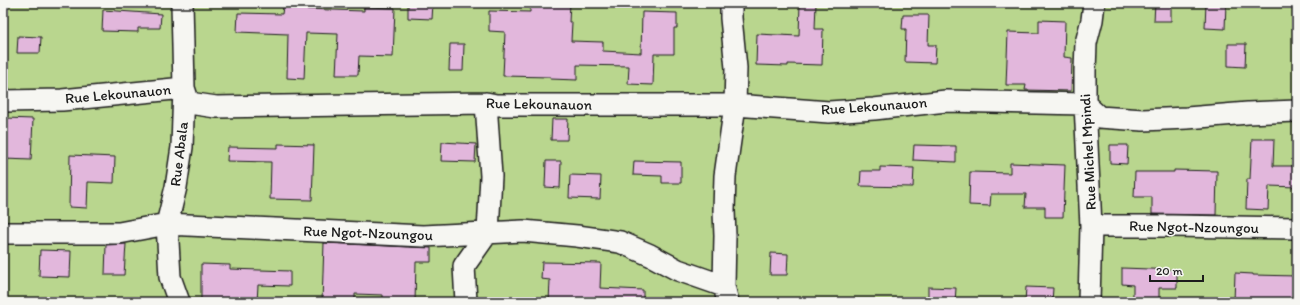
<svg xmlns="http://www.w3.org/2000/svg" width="1300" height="305" viewBox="0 0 1300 305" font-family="Itim,sans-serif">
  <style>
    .green { fill: #b9d68e; stroke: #6a7955 }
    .building { fill: #e2b7dc; stroke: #1c1c1c }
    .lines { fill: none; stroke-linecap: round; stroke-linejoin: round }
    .minor-casing { stroke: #1c1c1c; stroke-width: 24 }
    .minor { stroke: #f6f6f2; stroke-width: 21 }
    .labels { text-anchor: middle; stroke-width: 3; stroke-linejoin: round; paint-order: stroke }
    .street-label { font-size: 15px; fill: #1c1c1c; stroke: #f6f6f2 }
  </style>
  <rect width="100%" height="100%" fill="#f6f6f2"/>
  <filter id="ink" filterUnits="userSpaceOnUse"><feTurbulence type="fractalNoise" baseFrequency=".025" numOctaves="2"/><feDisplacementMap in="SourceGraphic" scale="8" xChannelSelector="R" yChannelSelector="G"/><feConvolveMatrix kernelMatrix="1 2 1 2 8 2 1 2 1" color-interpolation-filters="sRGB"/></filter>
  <g filter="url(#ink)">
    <path class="green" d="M 3,3 L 1297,3 L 1297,302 L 3,302 Z"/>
    <path class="building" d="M 408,3 L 433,3 L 432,19 L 408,18 Z
      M 530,3 L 570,3 L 569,22 L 572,22 L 571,41 L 603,42 L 603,51 L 641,53 L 642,12 L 677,13 L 677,28 L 674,28 L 674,54 L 654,54 L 653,85 L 628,84 L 629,66 L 577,65 L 577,80 L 550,79 L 551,77 L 503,76 L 505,32 L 489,31 L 489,11 L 530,12 Z
      M 800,3 L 816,3 L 815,29 L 823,29 L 822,65 L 788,64 L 788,66 L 756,65 L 757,34 L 799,36 Z
      M 1155,3 L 1171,3 L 1171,21 L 1154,21 Z
      M 1206,3 L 1226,3 L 1225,29 L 1205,28 Z
      M 283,7 L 302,8 L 302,9 L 364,11 L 364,7 L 395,8 L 393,57 L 359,56 L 358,75 L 336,75 L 338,34 L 306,33 L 304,79 L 287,78 L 288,34 L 237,32 L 238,13 L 282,14 Z
      M 103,10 L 161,14 L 160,28 L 138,28 L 138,32 L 102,31 Z
      M 903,15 L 929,15 L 928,45 L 936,45 L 935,63 L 905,62 L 906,29 L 902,29 Z
      M 1039,20 L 1065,21 L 1064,57 L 1072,58 L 1071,91 L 1025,90 L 1026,85 L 1006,85 L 1008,32 L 1039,33 Z
      M 18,36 L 41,37 L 40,53 L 17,53 Z
      M 450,44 L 464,44 L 463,71 L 449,71 Z
      M 1228,44 L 1246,44 L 1245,67 L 1228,66 Z
      M 6,118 L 33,119 L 31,160 L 4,159 Z
      M 552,119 L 568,119 L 567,140 L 551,140 Z
      M 1252,139 L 1274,139 L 1273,166 L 1297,166 L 1297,187 L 1269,186 L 1268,210 L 1246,209 L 1247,179 L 1250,179 Z
      M 442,142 L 476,144 L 475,162 L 441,161 Z
      M 278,144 L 314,145 L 312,200 L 270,199 L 271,162 L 227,161 L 228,147 L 278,148 Z
      M 914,145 L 956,146 L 956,162 L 913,160 Z
      M 1110,145 L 1128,145 L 1127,164 L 1110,163 Z
      M 70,155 L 115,157 L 114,183 L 88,182 L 87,208 L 69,207 Z
      M 546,161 L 561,161 L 560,188 L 545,187 Z
      M 634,161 L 681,162 L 681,183 L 662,183 L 662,176 L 633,175 Z
      M 1010,163 L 1065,165 L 1063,217 L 1045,217 L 1045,207 L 1025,207 L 1026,194 L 991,194 L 990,206 L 969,205 L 970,172 L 1010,173 Z
      M 880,167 L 914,168 L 913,187 L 860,186 L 861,171 L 880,171 Z
      M 1174,170 L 1217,171 L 1216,215 L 1152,214 L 1152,197 L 1134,197 L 1135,172 L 1174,172 Z
      M 570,175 L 601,176 L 600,199 L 569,198 Z
      M 324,243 L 431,248 L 431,262 L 416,262 L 415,302 L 383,302 L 383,295 L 355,294 L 355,302 L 322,302 Z
      M 126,244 L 124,275 L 105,275 L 106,245 Z
      M 40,250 L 71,251 L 70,277 L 39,276 Z
      M 771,253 L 788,254 L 787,275 L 770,275 Z
      M 542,262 L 601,263 L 600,288 L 643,290 L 643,302 L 549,302 L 550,280 L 541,279 Z
      M 201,264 L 230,265 L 230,269 L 290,271 L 290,286 L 258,285 L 257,302 L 201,302 Z
      M 1122,268 L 1177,270 L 1177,288 L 1159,288 L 1159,302 L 1133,302 L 1133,285 L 1122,284 Z
      M 1235,273 L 1253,274 L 1253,275 L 1297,276 L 1297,302 L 1234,302 Z
      M 928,287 L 956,288 L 955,302 L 928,302 Z
      M 1026,287 L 1053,288 L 1052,302 L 1025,302 Z"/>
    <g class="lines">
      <g class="minor-casing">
        <path id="minor" d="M 3,101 L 62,100 L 184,88 L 189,103 L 216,107 L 486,103 L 496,105 L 735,105 L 829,112 L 874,109 L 946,101 L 1085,104 L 1099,117 L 1143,120 L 1187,118 L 1248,113 L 1297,111
          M 1091,226 L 1172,226 L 1297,228
          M 3,233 L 119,233 L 167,224 L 423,236 L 523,231 L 577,236 L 620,242 L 650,255 L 678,270 L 724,286
          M 179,302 L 170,277 L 167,224 L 176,187 L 182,147 L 184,88 L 182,3
          M 466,302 L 464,266 L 488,232 L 491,176 L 486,103
          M 728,302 L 724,286 L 725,236 L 724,211 L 725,176 L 735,105 L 736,68 L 731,18 L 731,3
          M 1089,302 L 1091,226 L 1085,104 L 1085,71 L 1086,43 L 1092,20 L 1094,3"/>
      </g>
      <use href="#minor" class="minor"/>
    </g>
  </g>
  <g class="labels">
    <g class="street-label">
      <text transform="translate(118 94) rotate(-5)" y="5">Rue Lekounauon</text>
      <text transform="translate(539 104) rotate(1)" y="5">Rue Lekounauon</text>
      <text transform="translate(874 106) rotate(-4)" y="5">Rue Lekounauon</text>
      <text transform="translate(1088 152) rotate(-93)" y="5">Rue Michel Mpindi</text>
      <text transform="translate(179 154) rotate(-83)" y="5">Rue Abala</text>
      <text transform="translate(1194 227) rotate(1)" y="5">Rue Ngot-Nzoungou</text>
      <text transform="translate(368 233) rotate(2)" y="5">Rue Ngot-Nzoungou</text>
    </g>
  </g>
  <rect width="1300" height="305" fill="none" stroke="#f6f6f2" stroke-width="16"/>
  <rect x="8" y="8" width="1284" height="289" fill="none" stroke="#1c1c1c" stroke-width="1.5" filter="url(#ink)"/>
  <path d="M1150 275v6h53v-6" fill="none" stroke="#1c1c1c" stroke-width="2"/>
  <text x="1156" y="275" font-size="12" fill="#1c1c1c" stroke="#f6f6f2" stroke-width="3" paint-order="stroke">20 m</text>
</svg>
